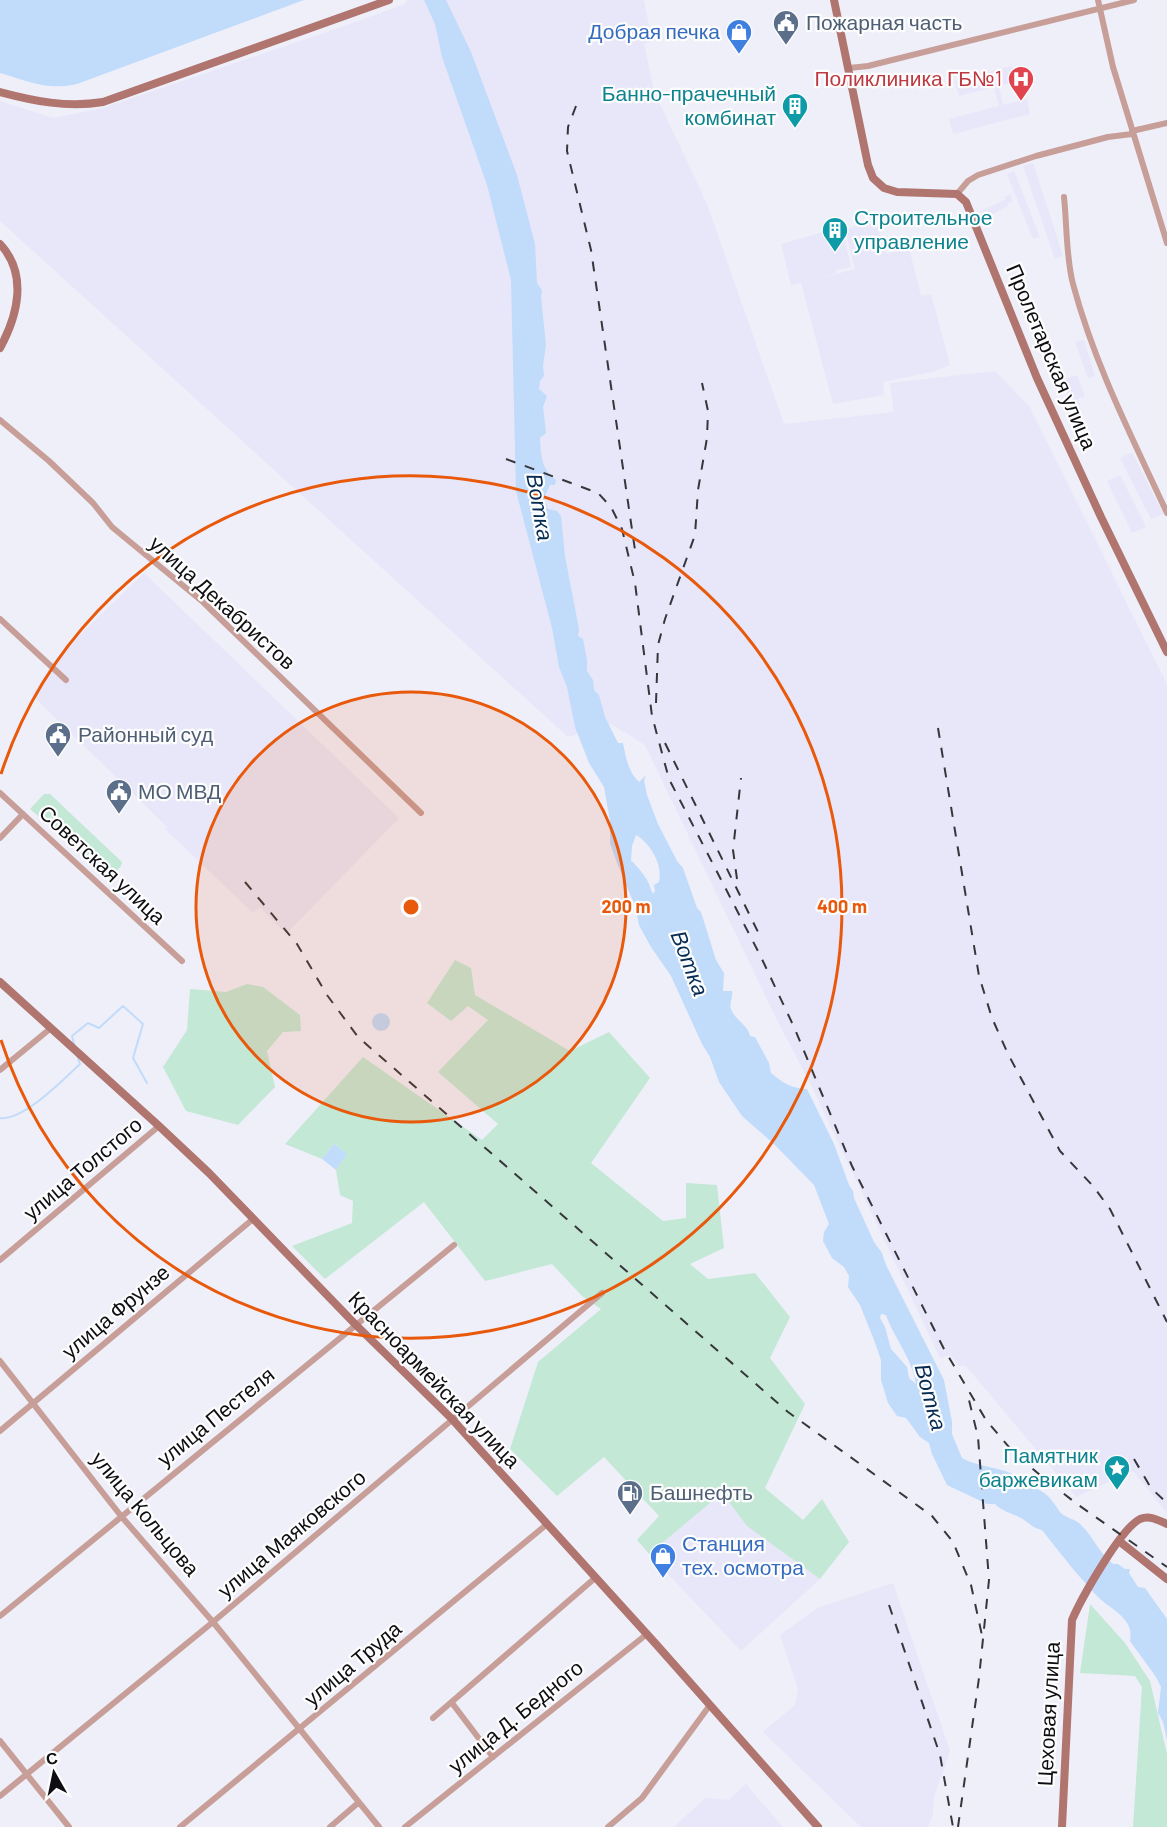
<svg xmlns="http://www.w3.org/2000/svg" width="1167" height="1827" viewBox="0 0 1167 1827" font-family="Barlow,sans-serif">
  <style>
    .built { fill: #e8e6f9 }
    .green { fill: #c3e8d5 }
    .water { fill: #c1dbfa; fill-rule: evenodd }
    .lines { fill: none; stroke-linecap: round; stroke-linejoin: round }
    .stream { stroke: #c1dbfa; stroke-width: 2 }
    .street { stroke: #c79e98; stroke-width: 6 }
    .secondary { stroke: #b0756e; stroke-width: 8 }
    .rail { stroke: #36363b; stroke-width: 2; stroke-dasharray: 10 10; stroke-linecap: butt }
    .ring { fill: none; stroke: #e8590c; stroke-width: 3 }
    .labels { text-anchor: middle; stroke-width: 4.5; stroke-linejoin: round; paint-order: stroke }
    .service-label { font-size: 21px; fill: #4e5e75; stroke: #fdfdfd; text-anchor: start }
    .shop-label { font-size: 21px; fill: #366cbe; stroke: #fdfdfd; text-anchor: end }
    .health-label { font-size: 21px; fill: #be3a42; stroke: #fdfdfd; text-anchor: end }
    .culture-label { font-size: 21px; fill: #0d838f; stroke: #fdfdfd; text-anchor: end }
    .street-label { font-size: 21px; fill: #0e0e12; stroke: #fdfdfd }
    .water-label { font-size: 22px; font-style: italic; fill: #072c53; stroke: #fdfdfd }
    .centre { fill: #e8590c; stroke: #fdfdfd; stroke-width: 3 }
    .ring-label { font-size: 18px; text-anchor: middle; font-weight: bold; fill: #e8590c; stroke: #fdfdfd; stroke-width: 4.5; stroke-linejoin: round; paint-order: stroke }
  </style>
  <rect width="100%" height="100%" fill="#efeffa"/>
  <path class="built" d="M 407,0 L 644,0 L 652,42 L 644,43 L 654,91 L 707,204 L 784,424 L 894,412 L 890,383 L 995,371 L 1029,406 L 1167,684 L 1167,1513 L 1133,1471 L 1076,1497 L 966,1366 L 959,1366 L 950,1355 L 940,1358 L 811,1085 L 775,1016 L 645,745 L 611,724 L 568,737 L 0,221 L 0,101 L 53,118 L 103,108 L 347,25 L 405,4 Z
    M 1012,66 L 1016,82 L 999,86 L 1003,105 L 1027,99 L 1030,114 L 953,134 L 949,119 L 999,106 L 994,87 L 959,96 L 955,81 Z
    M 1033,163 L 1063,256 L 1055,259 L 1023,166 Z
    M 1014,171 L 1040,237 L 1033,239 L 1007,174 Z
    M 1011,195 L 1012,202 L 1008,203 L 1008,206 L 983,219 L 980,211 L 1005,200 L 1005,196 Z
    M 876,221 L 886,254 L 909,248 L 921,296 L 931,294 L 950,365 L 936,371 L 883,382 L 884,395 L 833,404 L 801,283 L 791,285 L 781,244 L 842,227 L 851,267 L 836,270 L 836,273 L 821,278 L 855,269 L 845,229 Z
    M 1084,340 L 1095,376 L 1088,378 L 1075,342 Z
    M 1077,375 L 1085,396 L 1078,399 L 1080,405 L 1071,408 L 1062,380 Z
    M 1132,452 L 1163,514 L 1151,519 L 1120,458 Z
    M 1120,475 L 1146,527 L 1132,533 L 1107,481 Z
    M 144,573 L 399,818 L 286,934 L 260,907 L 253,913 L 165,829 L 167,827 L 32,695 L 57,657 Z
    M 722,1493 L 747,1526 L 820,1579 L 741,1651 L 649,1554 Z
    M 893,1583 L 950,1751 L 934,1797 L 933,1815 L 928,1827 L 861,1827 L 763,1732 L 795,1705 L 798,1689 L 780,1635 L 817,1608 Z
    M 746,1784 L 783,1827 L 674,1827 L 705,1798 L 729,1800 Z"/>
  <path class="green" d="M 44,794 L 50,794 L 122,862 L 121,866 L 110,879 L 30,809 Z
    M 455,960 L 471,968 L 475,995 L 570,1051 L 609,1032 L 650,1078 L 591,1163 L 663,1221 L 686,1218 L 686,1183 L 717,1185 L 724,1248 L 690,1264 L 708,1279 L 755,1273 L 790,1317 L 770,1358 L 805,1404 L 765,1488 L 803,1520 L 822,1499 L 849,1542 L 820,1579 L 747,1526 L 722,1493 L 649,1554 L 637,1540 L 659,1516 L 604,1457 L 557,1496 L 510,1449 L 538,1362 L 601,1309 L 582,1296 L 552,1264 L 485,1281 L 424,1202 L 325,1279 L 292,1246 L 352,1223 L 353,1201 L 340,1195 L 336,1170 L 347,1154 L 334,1144 L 322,1159 L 285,1144 L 363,1057 L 482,1140 L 498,1124 L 438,1072 L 488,1020 L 468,1006 L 451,1021 L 427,1003 Z
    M 247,984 L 263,987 L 300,1015 L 301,1031 L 283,1032 L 267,1051 L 275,1087 L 238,1125 L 186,1111 L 163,1067 L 187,1030 L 190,989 L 226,992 Z
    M 1090,1604 L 1125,1643 L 1150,1681 L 1167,1754 L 1167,1827 L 1133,1827 L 1142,1687 L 1135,1676 L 1080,1673 Z"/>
  <path class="water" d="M 0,0 L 304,0 L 77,84 C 48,91 28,81 0,73 Z
    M 424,0 L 446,0 L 471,52 L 517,175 L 535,244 L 537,283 L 542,290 L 541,297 L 546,345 L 543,366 L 544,376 L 540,381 L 539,389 L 547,396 L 543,407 L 546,433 L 540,438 C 541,456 541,469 556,480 L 555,485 L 550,485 L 544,498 L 548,509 L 557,511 L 561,516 L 565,556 L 579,629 L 578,636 L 583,639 L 587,660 L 587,671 L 593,680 L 594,690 L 599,695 L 605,717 L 618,743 L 623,743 C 626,758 628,771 639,782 L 646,775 L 644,780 L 647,795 L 658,824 L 677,861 L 683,868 L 697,908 L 701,912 L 716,960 L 724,973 L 723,991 L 732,991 C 733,998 729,1003 731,1009 C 735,1020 748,1025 750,1036 L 755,1037 L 769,1063 L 771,1073 C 783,1083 791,1088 807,1089 L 834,1144 L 849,1185 L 853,1191 L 854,1198 L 874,1242 L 882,1253 L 886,1265 L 944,1380 L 952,1422 L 952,1434 L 962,1458 C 983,1470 1014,1466 1029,1487 C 1045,1489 1052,1500 1060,1512 C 1065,1518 1075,1519 1080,1524 C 1094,1537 1098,1552 1113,1564 L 1118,1564 L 1125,1569 L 1130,1569 L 1129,1573 L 1138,1587 L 1145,1588 L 1167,1619 L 1167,1740 L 1163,1722 L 1158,1713 L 1161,1687 L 1156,1677 L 1130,1641 C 1131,1635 1131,1629 1127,1623 C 1121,1613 1108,1606 1099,1598 C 1078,1576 1060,1553 1042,1530 C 1030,1527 1030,1523 1021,1518 C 1012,1513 1003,1512 995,1504 L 987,1504 L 947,1485 L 932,1454 L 929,1443 L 920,1437 L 906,1418 L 897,1416 L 888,1403 L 881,1380 L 881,1360 L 874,1340 L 860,1305 L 848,1287 L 849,1276 L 844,1267 L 832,1258 L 823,1241 L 824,1232 L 829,1224 L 814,1185 L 775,1145 L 742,1116 L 719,1082 L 710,1057 L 702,1044 L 671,976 L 651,947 L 639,925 L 635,906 L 617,863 L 610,843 L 610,821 L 604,787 L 589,763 L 575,727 L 567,687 L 559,667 L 552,628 L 516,491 L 511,280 L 487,185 L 442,57 L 435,24 ZM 636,835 C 651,844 663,865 659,882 L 654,885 L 655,891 L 653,894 C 650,889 650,884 647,880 C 646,877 634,862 631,861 L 632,846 ZM 881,1314 L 886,1315 C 894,1338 912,1358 916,1384 L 909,1378 L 907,1367 L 891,1349 L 885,1327 L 880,1318 Z
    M372 1022a9 9 0 1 1 18 0a9 9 0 1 1-18 0Z
    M 334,1144 L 347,1154 L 336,1170 L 322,1159 Z"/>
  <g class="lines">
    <path class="stream" d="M 74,1044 L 72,1036 L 88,1023 L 99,1028 L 123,1006 L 143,1024 L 133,1058 L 147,1083
      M 0,1118 C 23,1121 63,1080 80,1064 L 77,1055"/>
    <path class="street" d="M 1098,0 L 1113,67 L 1167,243
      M 849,68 L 868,66 L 1134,0
      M 1132,131 L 1167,123
      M 957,194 L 968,181 L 978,175 L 1036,156 L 1108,137 L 1132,134
      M 1064,197 C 1067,225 1066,258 1073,284 C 1095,366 1132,437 1167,513
      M 0,420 L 49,461 L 93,503 L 112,527 L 203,602 L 421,813
      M 0,619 L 66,680
      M 0,793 L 182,961
      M 0,838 L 23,814
      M 0,1070 L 51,1028
      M 0,1260 L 159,1126
      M 0,1361 L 121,1516 L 213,1622 L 379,1827
      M 0,1431 L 253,1219
      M 0,1616 L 454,1245
      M 452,1703 L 493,1757
      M 433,1718 L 595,1578
      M 0,1741 L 69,1827
      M 0,1796 L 213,1622 L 602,1293
      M 180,1827 L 546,1525
      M 330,1827 L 358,1803
      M 405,1827 L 647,1634
      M 608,1827 L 642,1798 L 710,1705"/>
    <path class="secondary" d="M 834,0 L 868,165 L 873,178 L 884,188 L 897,192 L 957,194 L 966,202 L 1037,378 L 1101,517 L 1167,652
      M 0,92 C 34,101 67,108 103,102 L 389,0
      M 0,244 C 28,274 18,315 0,348
      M 0,982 L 159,1126 L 209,1173 L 355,1324 L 452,1419 L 655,1643 L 818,1827
      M 1119,1541 L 1167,1579
      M 1062,1827 L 1072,1620 C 1081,1599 1121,1528 1140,1519 C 1150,1515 1158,1520 1167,1524"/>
    <path class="rail" d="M 576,106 L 568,127 L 567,151 L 591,250 L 635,550
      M 506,459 L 598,493 L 611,507 L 622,529 L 635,583 L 652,716 L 669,779 L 760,955 L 794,1027 L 852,1166 L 944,1349 L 986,1420 L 1014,1453 L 1040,1475 L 1077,1504 L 1167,1567
      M 656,703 L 658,645 L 665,619 L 695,535 L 698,490 L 707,438 L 708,411 L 702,383
      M 938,728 L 979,976 L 992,1018 L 1008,1054 L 1060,1151 L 1093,1186 L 1110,1209 L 1167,1322
      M 665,743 L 759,934
      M 737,879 L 733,850 L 741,778
      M 245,882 L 297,944 L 327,995 L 358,1037 L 788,1412 L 932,1516 L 953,1542 L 971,1585 L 983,1640
      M 1134,1459 L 1151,1488 L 1167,1503
      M 889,1605 L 940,1755 L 953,1827
      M 958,1827 L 979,1678 L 989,1580 L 978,1437 L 969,1400"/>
  </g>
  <circle cx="411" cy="907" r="215" fill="#e8590c" fill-opacity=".12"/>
  <g class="ring">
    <circle cx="411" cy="907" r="215"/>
    <path d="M1 774A431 431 0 1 1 1 1040"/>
  </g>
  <defs>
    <g id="civic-pin" transform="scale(1.35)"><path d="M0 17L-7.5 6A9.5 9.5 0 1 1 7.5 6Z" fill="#5c6f8a" stroke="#fdfdfd"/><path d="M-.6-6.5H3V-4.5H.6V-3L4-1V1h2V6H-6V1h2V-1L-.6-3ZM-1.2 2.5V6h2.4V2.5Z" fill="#fff"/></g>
    <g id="shop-pin" transform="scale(1.35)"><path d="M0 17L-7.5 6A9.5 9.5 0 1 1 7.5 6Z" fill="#3f7fe0" stroke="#fdfdfd"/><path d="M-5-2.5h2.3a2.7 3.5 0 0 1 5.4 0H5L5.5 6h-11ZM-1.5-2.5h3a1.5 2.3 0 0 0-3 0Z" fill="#fff"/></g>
    <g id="hospital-pin" transform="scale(1.35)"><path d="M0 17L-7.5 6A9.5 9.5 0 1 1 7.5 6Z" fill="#e0444e" stroke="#fdfdfd"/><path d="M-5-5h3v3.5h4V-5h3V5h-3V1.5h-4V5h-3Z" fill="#fff"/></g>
    <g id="building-pin" transform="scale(1.35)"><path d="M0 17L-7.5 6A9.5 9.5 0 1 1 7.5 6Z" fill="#0f9aa8" stroke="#fdfdfd"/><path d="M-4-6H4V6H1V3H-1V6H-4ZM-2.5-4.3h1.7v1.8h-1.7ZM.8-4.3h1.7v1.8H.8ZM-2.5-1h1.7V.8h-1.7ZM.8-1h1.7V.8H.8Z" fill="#fff"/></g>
    <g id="sight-pin" transform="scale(1.35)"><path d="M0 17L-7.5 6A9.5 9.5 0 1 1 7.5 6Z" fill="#0f9aa8" stroke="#fdfdfd"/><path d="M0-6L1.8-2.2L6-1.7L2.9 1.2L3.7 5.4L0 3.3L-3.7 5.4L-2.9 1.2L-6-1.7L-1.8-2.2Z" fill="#fff"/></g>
    <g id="fuel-pin" transform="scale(1.35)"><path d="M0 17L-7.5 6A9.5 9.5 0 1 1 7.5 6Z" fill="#5c6f8a" stroke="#fdfdfd"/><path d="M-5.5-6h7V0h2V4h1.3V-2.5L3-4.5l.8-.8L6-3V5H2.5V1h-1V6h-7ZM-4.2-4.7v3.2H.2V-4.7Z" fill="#fff"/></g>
  </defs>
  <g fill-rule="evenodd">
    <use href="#civic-pin" x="786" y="23"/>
    <use href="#shop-pin" x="739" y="32"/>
    <use href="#hospital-pin" x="1021" y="79"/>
    <use href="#building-pin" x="795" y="106"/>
    <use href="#building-pin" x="835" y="230"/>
    <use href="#civic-pin" x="58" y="735"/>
    <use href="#civic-pin" x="119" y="792"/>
    <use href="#sight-pin" x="1117" y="1468"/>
    <use href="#fuel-pin" x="630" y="1493"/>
    <use href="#shop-pin" x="663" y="1556"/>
  </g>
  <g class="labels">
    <g class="service-label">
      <text x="806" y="30">Пожарная часть</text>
      <text x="78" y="742">Районный суд</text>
      <text x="138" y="799">МО МВД</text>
      <text x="650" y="1500">Башнефть</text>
    </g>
    <g class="shop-label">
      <text x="720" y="39">Добрая печка</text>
      <text x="682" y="1551" text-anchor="start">Станция<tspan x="682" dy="24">тех. осмотра</tspan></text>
    </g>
    <g class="health-label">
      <text x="1002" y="86">Поликлиника ГБ№1</text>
    </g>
    <g class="culture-label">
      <text x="776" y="101">Банно-прачечный<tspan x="776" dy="24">комбинат</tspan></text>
      <text x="854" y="225" text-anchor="start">Строительное<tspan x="854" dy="24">управление</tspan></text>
      <text x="1098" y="1463">Памятник<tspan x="1098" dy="24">баржевикам</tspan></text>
    </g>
    <g class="street-label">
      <text transform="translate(1051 357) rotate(67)" y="7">Пролетарская улица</text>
      <text transform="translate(222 603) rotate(42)" y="7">улица Декабристов</text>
      <text transform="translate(102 865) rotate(43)" y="7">Советская улица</text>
      <text transform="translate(83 1169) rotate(-40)" y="7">улица Толстого</text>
      <text transform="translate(116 1312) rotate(-40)" y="7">улица Фрунзе</text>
      <text transform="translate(434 1380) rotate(46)" y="7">Красноармейская улица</text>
      <text transform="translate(216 1417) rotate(-39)" y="7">улица Пестеля</text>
      <text transform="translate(145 1514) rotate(50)" y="7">улица Кольцова</text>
      <text transform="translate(292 1534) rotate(-40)" y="7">улица Маяковского</text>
      <text transform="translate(353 1664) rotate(-40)" y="7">улица Труда</text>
      <text transform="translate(1049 1714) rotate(-87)" y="7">Цеховая улица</text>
      <text transform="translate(516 1717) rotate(-39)" y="7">улица Д. Бедного</text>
    </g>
    <g class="water-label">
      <text transform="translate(540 507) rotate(80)" y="8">Вотка</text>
      <text transform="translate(690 963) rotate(69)" y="8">Вотка</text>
      <text transform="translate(931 1397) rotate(75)" y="8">Вотка</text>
    </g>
  </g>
  <circle cx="411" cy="907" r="9" class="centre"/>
  <g class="ring-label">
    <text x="626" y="913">200 m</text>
    <text x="842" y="913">400 m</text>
  </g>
  <g transform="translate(54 1773) rotate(351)" stroke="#fdfdfd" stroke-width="4.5" paint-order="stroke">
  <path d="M0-4.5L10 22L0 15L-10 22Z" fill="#0e0e12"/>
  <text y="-9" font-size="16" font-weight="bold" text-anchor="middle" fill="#0e0e12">С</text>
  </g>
</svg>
